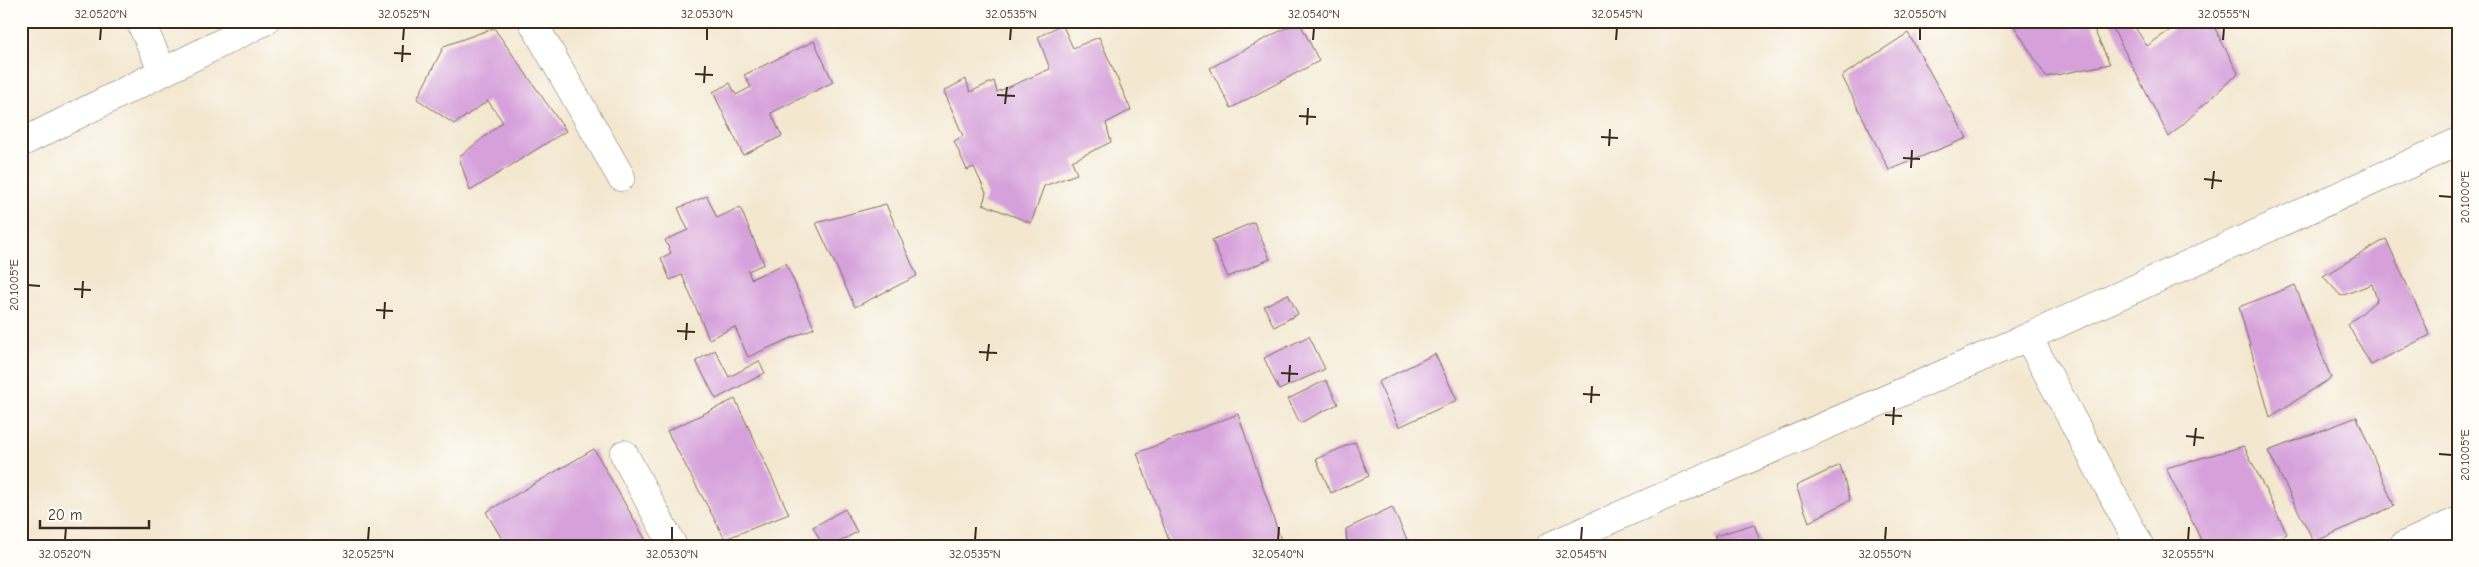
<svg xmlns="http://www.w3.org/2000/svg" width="2479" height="567" viewBox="0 0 2479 567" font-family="'Comic Neue',sans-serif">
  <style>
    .building { fill: #d6a0db }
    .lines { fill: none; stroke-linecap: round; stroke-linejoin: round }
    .minor-casing { stroke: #7b6c5c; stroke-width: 29 }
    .minor { stroke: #fff; stroke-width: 28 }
    .ticks { fill: none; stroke: #3b2a1e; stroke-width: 2 }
    .neatline { fill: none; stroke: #3b2a1e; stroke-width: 2 }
    .ticks-label { font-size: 12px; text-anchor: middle; fill: #3b2a1e }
  </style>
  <rect width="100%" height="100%" fill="#fdfcf7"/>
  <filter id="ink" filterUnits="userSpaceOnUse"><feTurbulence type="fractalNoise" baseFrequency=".02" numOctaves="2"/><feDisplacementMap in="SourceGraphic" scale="10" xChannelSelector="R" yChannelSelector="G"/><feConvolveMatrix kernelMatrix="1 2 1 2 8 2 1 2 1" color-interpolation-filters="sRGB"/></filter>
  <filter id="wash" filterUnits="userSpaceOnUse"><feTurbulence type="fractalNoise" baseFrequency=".0096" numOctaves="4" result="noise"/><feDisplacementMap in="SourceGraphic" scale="20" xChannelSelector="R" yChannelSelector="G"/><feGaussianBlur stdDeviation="1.12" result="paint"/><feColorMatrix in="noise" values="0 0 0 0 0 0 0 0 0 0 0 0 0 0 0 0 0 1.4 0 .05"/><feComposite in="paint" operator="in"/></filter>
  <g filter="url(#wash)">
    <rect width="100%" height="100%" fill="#f3e7cf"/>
    <g id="blocks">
      <path class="building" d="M 1299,21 L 1319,61 L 1231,108 L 1210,68 Z
        M 2011,21 L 2090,21 L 2110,64 L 2046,77 Z
        M 2109,21 L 2131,21 L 2147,46 L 2183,21 L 2211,21 L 2238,73 L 2169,137 Z
        M 1062,24 L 1073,48 L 1099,37 L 1131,110 L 1106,123 L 1111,142 L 1072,161 L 1077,174 L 1044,186 L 1031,223 L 983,204 L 986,193 L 974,167 L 967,170 L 954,141 L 963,136 L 944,91 L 966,79 L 970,92 L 994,81 L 997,92 L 1050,69 L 1038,37 Z
        M 494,28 L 566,131 L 470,191 L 459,157 L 503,122 L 488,101 L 454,124 L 417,99 L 444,46 Z
        M 1908,33 L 1967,138 L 1889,170 L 1842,76 Z
        M 814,41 L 833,82 L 771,113 L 782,136 L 743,155 L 713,92 L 730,83 L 736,95 L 751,87 L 744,75 Z
        M 707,196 L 717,218 L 740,207 L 764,264 L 748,271 L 751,279 L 786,263 L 814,328 L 748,357 L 735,327 L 709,339 L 682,275 L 670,280 L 661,258 L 671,253 L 665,240 L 688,230 L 678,208 Z
        M 886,204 L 917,276 L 855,307 L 816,223 Z
        M 1254,222 L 1270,259 L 1228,277 L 1212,240 Z
        M 2386,239 L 2430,335 L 2371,365 L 2348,325 L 2377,300 L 2372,284 L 2341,296 L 2323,276 Z
        M 2295,285 L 2331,378 L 2270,417 L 2239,307 Z
        M 1288,294 L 1298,314 L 1274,327 L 1264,306 Z
        M 1309,336 L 1325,369 L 1279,390 L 1264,358 Z
        M 715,350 L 729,377 L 759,361 L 765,373 L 716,399 L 696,361 Z
        M 1435,354 L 1457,400 L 1399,427 L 1378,382 Z
        M 1326,380 L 1338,404 L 1300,423 L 1288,399 Z
        M 735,399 L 789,514 L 725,539 L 667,431 Z
        M 1238,414 L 1283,546 L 1171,546 L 1137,453 Z
        M 2357,417 L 2394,506 L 2314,542 L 2268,451 Z
        M 1355,442 L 1369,476 L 1331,493 L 1316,459 Z
        M 2244,446 L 2287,534 L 2264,546 L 2204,546 L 2166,468 Z
        M 594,449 L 649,546 L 506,546 L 486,512 Z
        M 1840,465 L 1850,500 L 1809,522 L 1796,486 Z
        M 1392,507 L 1410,546 L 1347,546 L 1346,529 Z
        M 845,509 L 857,532 L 832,546 L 823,546 L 813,527 Z
        M 1754,524 L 1762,546 L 1719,546 L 1715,536 Z"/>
    </g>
  </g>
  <g filter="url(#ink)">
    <use href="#blocks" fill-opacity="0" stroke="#7b6c5c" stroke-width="1"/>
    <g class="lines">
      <g class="minor-casing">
        <path id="minor" d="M 140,21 L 163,72
          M 532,21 L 621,177
          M 21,143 L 265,21
          M 2028,337 L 2140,546
          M 624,454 L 673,546
          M 1550,546 L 2028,337 L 2458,142
          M 2403,546 L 2458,521"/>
      </g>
      <use href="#minor" class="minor"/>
    </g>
  </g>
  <path class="ticks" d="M 100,40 L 101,28M 403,40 L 404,28M 707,40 L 707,28M 1010,40 L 1011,28M 1313,40 L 1314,28M 1616,40 L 1617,28M 1920,40 L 1920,28M 2223,40 L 2224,28M 394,53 L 411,54M 402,62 L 403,45M 695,74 L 713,75M 704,83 L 705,66M 997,95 L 1015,96M 1005,104 L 1007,87M 1299,116 L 1316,117M 1307,125 L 1308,108M 1601,137 L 1618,138M 1609,146 L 1610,129M 1903,158 L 1920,159M 1911,168 L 1912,150M 2204,179 L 2222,181M 2212,189 L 2214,171M 2439,196 L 2452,197M 28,285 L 40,286M 74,289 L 91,290M 82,298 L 83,281M 376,310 L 393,311M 384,319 L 385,302M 677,331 L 695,332M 686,340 L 687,323M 979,352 L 997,353M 987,361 L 989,344M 1281,373 L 1298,374M 1289,382 L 1290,365M 1583,394 L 1600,395M 1591,403 L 1592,386M 1885,415 L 1902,416M 1893,425 L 1894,407M 2186,436 L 2204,438M 2194,446 L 2196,428M 2439,454 L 2452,455M 65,540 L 66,527M 368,540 L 369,527M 672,540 L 672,527M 975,540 L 976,527M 1278,540 L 1279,527M 1581,540 L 1582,527M 1885,540 L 1886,527M 2188,540 L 2189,527"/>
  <rect width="2479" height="567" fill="none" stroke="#fdfcf7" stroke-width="55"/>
  <path d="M40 520v8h109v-8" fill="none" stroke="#3b2a1e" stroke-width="2.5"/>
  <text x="48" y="520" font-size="15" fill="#3b2a1e" stroke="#fdfcf7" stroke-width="4" paint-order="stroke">20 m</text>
  <rect x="28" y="28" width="2424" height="512" class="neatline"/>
  <g class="ticks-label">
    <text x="101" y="18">32.0520°N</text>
    <text x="404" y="18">32.0525°N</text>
    <text x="707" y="18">32.0530°N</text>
    <text x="1011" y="18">32.0535°N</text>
    <text x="1314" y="18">32.0540°N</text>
    <text x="1617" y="18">32.0545°N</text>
    <text x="1920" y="18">32.0550°N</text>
    <text x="2224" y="18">32.0555°N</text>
    <text transform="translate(2465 197) rotate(-90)" y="4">20.1000°E</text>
    <text transform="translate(14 285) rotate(-90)" y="4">20.1005°E</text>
    <text transform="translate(2465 455) rotate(-90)" y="4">20.1005°E</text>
    <text x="65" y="558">32.0520°N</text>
    <text x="368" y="558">32.0525°N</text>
    <text x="672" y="558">32.0530°N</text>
    <text x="975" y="558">32.0535°N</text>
    <text x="1278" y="558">32.0540°N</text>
    <text x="1581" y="558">32.0545°N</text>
    <text x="1885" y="558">32.0550°N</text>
    <text x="2188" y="558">32.0555°N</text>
  </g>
</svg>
